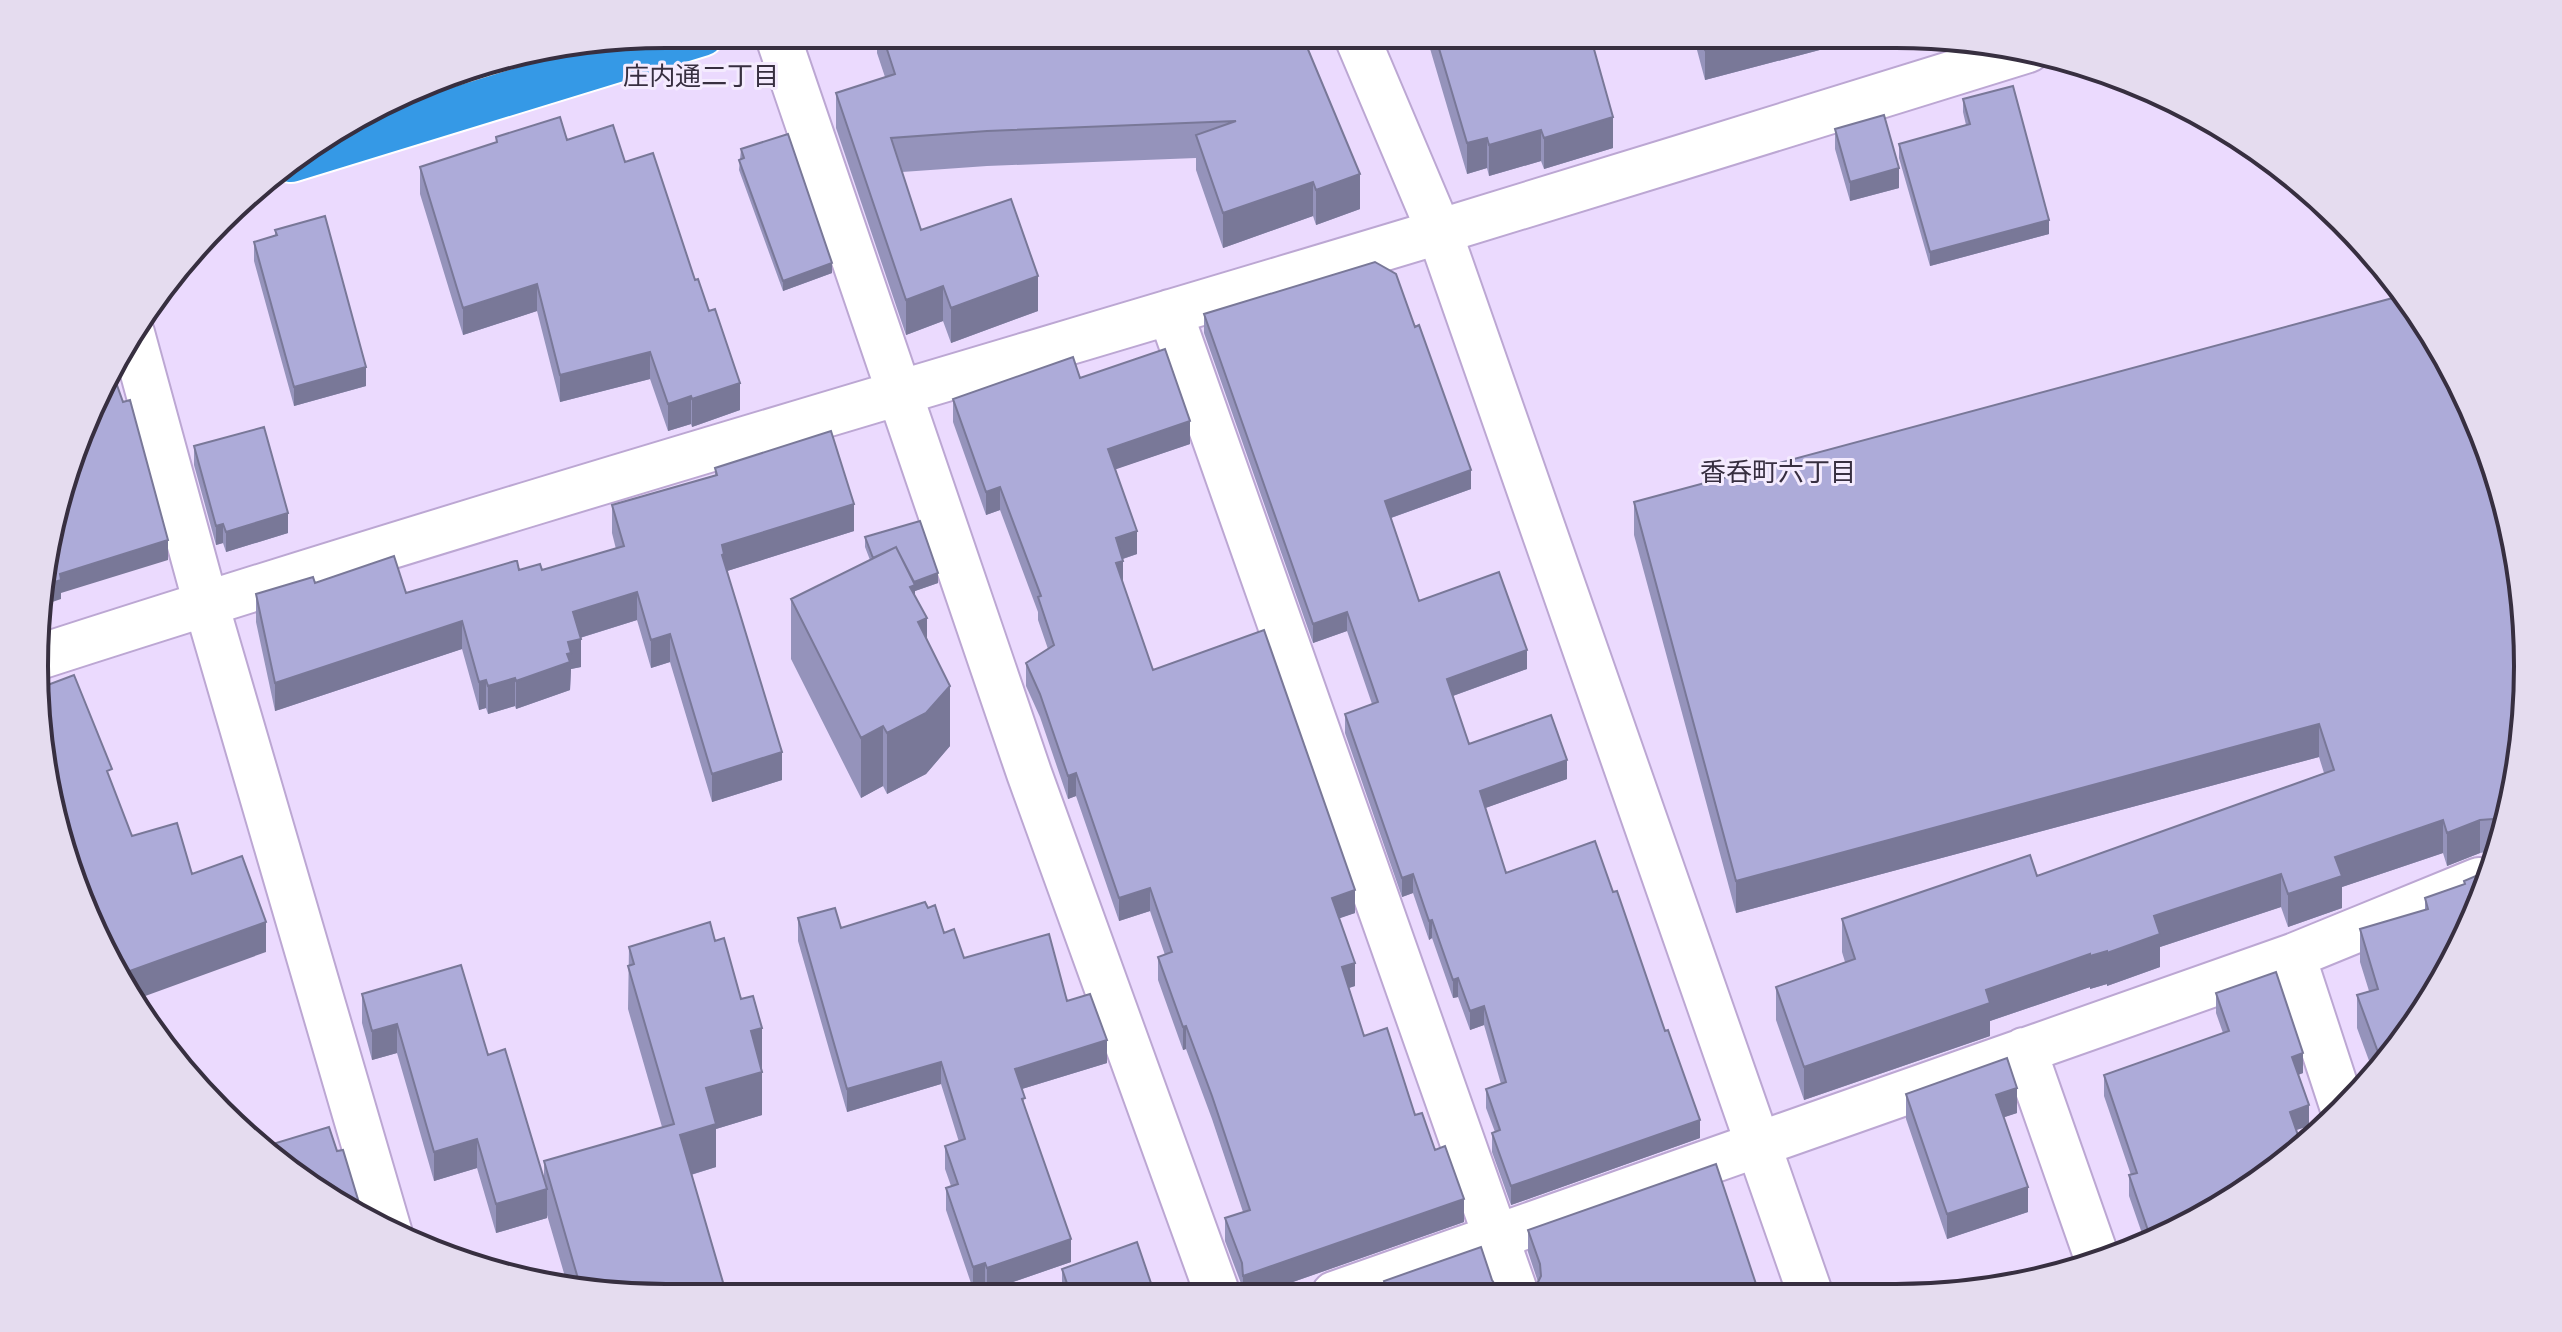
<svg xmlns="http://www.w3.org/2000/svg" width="2562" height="1332" viewBox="0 0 2562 1332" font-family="Barlow,'Noto Sans JP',sans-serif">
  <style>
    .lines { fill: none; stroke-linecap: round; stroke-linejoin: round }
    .minor-casing { stroke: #bca7d3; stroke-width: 48 }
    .tertiary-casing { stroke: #bca7d3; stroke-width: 48 }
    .motorway-casing { stroke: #fff; stroke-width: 48 }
    .minor { stroke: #fff; stroke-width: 44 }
    .tertiary { stroke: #fff; stroke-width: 44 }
    .motorway { stroke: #3599e6; stroke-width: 44 }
    .wall { fill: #9593bb }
    .shaded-wall { fill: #797898 }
    .building { fill: #adabd9; stroke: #797898; stroke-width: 2 }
    .labels { text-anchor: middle; stroke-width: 6; stroke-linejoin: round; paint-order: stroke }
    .neighbourhood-label { font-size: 26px; fill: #372f40; stroke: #f4ebfe }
    .rim { fill: none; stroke: #372f40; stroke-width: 4 }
  </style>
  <rect width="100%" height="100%" fill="#ebdafe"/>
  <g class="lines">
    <g class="minor-casing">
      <path id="minor" d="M 777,34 L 1029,773 L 1218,1295
        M 1170,312 L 1516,1294
        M 132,333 L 206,604 L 390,1234
        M 36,658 C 501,508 970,373 1438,232 C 1635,172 1831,111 2028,50
        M 2293,956 L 2343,1109
        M 2024,1050 L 2098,1261
        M 1334,1294 L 2293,956 L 2479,880"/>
    </g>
    <g class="tertiary-casing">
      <path id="tertiary" d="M 1356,35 L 1439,231 L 1810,1293"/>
    </g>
    <g class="motorway-casing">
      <path id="motorway" d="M 291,160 L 702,34"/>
    </g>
    <use href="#minor" class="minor"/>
    <use href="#tertiary" class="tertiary"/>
    <use href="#motorway" class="motorway"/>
  </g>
  <path class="wall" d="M 877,34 L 1302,35 L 1360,209 L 1316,225 L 1313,216 L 1223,248 L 1196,170 L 1196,158 L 987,166 L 902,172 L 921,230 L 1038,311 L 951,343 L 943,321 L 906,335 L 836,128 L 836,93 L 885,77 L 877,53 Z
    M 1426,35 L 1590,35 L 1613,148 L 1544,169 L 1541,161 L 1489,176 L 1487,168 L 1467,174 Z
    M 1693,35 L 1831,35 L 1831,47 L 1705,80 Z
    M 1912,35 L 1937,35 L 1965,40 L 1929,50 L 1926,42 L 1914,44 Z
    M 1963,99 L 2049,234 L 1930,266 L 1899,158 L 1899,144 L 1966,125 L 1963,112 Z
    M 1835,129 L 1899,188 L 1850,201 L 1835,149 Z
    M 496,137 L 567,140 L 625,162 L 695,280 L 740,410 L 692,427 L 691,424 L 668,431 L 650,379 L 560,402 L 537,311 L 463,335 L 420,194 L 420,167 L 496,143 Z
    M 741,149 L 832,273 L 783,291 L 739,170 Z
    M 275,230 L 366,386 L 294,406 L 254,261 L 254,242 L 275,236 Z
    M 1204,314 L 1471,489 L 1391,518 L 1419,601 L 1527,669 L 1453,696 L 1469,744 L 1567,779 L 1485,808 L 1506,873 L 1700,1138 L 1511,1205 L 1492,1152 L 1492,1133 L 1495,1132 L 1486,1108 L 1486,1089 L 1501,1084 L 1484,1025 L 1470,1030 L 1458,997 L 1453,998 L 1432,938 L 1429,940 L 1413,893 L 1402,897 L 1345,733 L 1345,714 L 1372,704 L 1347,631 L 1313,643 L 1204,333 Z
    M 1080,378 L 1190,444 L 1115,469 L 1137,554 L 1123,559 L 1123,584 L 1153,670 L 1355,913 L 1339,918 L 1355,986 L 1349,988 L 1364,1036 L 1415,1115 L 1435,1150 L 1464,1222 L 1256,1295 L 1242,1295 L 1242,1286 L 1225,1241 L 1225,1218 L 1243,1212 L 1212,1119 L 1186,1049 L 1183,1050 L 1158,980 L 1158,957 L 1165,955 L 1150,911 L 1119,921 L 1076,796 L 1068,799 L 1040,717 L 1026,686 L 1026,663 L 1048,649 L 1038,620 L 1038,612 L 1000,510 L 986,515 L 953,422 L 953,399 Z
    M 194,446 L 288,533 L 226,552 L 223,543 L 216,545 L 194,465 Z
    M 715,468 L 854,531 L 727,571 L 782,780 L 712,802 L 670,662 L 651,668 L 637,620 L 580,638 L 581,667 L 571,669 L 570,690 L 516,709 L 515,706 L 488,714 L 486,708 L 479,710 L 462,649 L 275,711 L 256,622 L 256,594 L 315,583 L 406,593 L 519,570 L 542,570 L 616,549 L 612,533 L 612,505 L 715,475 Z
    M 1634,502 L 2527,708 L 2506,830 L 2498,853 L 2493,851 L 2480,853 L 2447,866 L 2443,853 L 2342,887 L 2342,908 L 2288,927 L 2281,907 L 2160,947 L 2160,967 L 2107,986 L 2107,984 L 2090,989 L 2090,987 L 1990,1021 L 1990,1036 L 1804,1100 L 1776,1020 L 1776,987 L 1845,962 L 1842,952 L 1842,919 L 2037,876 L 2324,773 L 2319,757 L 1736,913 L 1634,535 Z
    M 865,537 L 938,583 L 915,591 L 915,596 L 927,638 L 950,746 L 926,774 L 887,794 L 883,786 L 861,798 L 791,659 L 791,599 L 870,560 L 865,547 Z
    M 2492,869 L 2463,946 L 2375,1077 L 2357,1028 L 2357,995 L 2369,991 L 2360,962 L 2360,929 L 2425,910 L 2425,898 L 2464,884 L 2464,881 Z
    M 928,908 L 944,933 L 964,958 L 1067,1001 L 1107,1063 L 1022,1089 L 1025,1109 L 1071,1262 L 987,1291 L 985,1285 L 973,1289 L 946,1210 L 946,1188 L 951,1186 L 945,1169 L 945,1146 L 959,1142 L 941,1084 L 847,1112 L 798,941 L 798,918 L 841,928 Z
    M 715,941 L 741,999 L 762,1028 L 762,1115 L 716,1129 L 716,1167 L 691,1175 L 625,1297 L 568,1287 L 547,1215 L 547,1218 L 496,1233 L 477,1168 L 434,1181 L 397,1053 L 372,1060 L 362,1023 L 362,994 L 488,1055 L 544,1179 L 544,1161 L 662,1127 L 628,1009 L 629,947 Z
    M 2216,993 L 2303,1073 L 2298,1075 L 2309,1126 L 2296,1130 L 2280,1168 L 2146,1245 L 2129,1196 L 2129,1175 L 2131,1175 L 2104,1096 L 2104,1075 L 2223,1033 L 2216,1013 Z
    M 1906,1094 L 2017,1113 L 2004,1117 L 2028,1212 L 1947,1239 L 1906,1119 Z
    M 1528,1230 L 1759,1293 L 1535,1288 L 1538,1282 L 1528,1252 Z
    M 1062,1269 L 1155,1295 L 1062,1295 Z
    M 1492,1280 L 1499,1291 L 1506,1294 L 1384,1294 L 1384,1281 Z"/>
  <path class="shaded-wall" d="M 1760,35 L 1831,35 L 1831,47 L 1705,80 L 1705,50 Z
    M 1929,35 L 1937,35 L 1965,40 L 1929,50 Z
    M 489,63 L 468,69 L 468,67 Z
    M 1613,117 L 1613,148 L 1544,169 L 1544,138 Z
    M 1541,130 L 1541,161 L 1489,176 L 1489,145 Z
    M 1487,138 L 1487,168 L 1467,174 L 1467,143 Z
    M 1899,168 L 1899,188 L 1850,201 L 1850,182 Z
    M 1360,174 L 1360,209 L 1316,225 L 1316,190 Z
    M 1313,182 L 1313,216 L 1223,248 L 1223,213 Z
    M 2049,220 L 2049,234 L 1930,266 L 1930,252 Z
    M 832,263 L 832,273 L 783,291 L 783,281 Z
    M 1038,276 L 1038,311 L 951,343 L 951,308 Z
    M 537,284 L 537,311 L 463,335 L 463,308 Z
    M 943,286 L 943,321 L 906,335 L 906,300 Z
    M 650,352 L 650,379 L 560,402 L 560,375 Z
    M 366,367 L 366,386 L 294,406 L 294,387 Z
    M 740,383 L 740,410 L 692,427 L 692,399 Z
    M 691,396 L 691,424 L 668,431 L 668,404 Z
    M 1190,421 L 1190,444 L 1108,472 L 1108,449 Z
    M 1471,470 L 1471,489 L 1385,520 L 1385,501 Z
    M 1000,487 L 1000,510 L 986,515 L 986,492 Z
    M 854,504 L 854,531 L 724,572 L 722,545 Z
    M 288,513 L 288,533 L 226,552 L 226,532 Z
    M 223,524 L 223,543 L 216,545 L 216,526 Z
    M 1137,531 L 1137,554 L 1116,561 L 1116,538 Z
    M 168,540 L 168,560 L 61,593 L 61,599 L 38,607 L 42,586 L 60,574 Z
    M 1123,561 L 1123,584 L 1116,563 Z
    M 938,573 L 938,583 L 915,591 L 915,645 L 885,592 Z
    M 637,592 L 637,620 L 573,640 L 573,612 Z
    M 1347,612 L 1347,631 L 1313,643 L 1313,624 Z
    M 927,618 L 927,679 L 918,622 Z
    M 462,621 L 462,649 L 275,711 L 275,683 Z
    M 670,634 L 670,662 L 651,668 L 651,640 Z
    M 581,639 L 581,667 L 571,669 L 570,690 L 516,709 L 516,681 L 568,642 Z
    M 1527,650 L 1527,669 L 1447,698 L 1447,679 Z
    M 515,678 L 515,706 L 488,714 L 488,686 Z
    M 486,680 L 486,708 L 479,710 L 479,682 Z
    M 950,686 L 950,746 L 926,774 L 887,794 L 887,733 Z
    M 2319,724 L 2319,757 L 1736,913 L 1736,881 Z
    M 883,726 L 883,786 L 861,798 L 861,738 Z
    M 782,752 L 782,780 L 712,802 L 712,774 Z
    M 1567,760 L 1567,779 L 1480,810 L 1480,791 Z
    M 1076,773 L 1076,796 L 1068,799 L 1068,776 Z
    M 2443,820 L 2443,853 L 2342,887 L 2342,908 L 2288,927 L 2288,894 L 2335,857 Z
    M 2480,820 L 2480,853 L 2447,866 L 2447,833 Z
    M 1413,874 L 1413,893 L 1402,897 L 1402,878 Z
    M 2281,874 L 2281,907 L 2160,947 L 2160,967 L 2107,986 L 2107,953 L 2154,916 Z
    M 1150,888 L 1150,911 L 1119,921 L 1119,898 Z
    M 1355,890 L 1355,913 L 1332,921 L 1332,898 Z
    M 1432,920 L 1432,938 L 1429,940 L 1429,921 Z
    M 266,922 L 266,952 L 137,999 L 130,971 Z
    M 2107,951 L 2107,984 L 2090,989 L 2090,956 Z
    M 2090,954 L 2090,987 L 1990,1021 L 1990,1036 L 1804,1100 L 1804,1067 L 1986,990 Z
    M 1355,963 L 1355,986 L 1342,990 L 1342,967 Z
    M 1458,978 L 1458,997 L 1453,998 L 1453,980 Z
    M 1484,1006 L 1484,1025 L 1470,1030 L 1470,1011 Z
    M 397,1024 L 397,1053 L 372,1060 L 372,1031 Z
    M 1186,1026 L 1186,1049 L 1183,1050 L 1183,1027 Z
    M 762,1028 L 762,1071 L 751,1031 Z
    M 1107,1040 L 1107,1063 L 1015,1091 L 1015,1069 Z
    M 2303,1053 L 2303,1073 L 2292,1077 L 2292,1057 Z
    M 941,1062 L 941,1084 L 847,1112 L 847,1089 Z
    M 762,1072 L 762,1115 L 716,1129 L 716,1167 L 680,1178 L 680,1135 L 706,1088 Z
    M 2017,1088 L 2017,1113 L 1996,1120 L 1996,1095 Z
    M 2309,1105 L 2309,1126 L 2290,1132 L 2290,1112 Z
    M 1700,1120 L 1700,1138 L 1511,1205 L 1511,1186 Z
    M 477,1139 L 477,1168 L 434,1181 L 434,1152 Z
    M 2028,1187 L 2028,1212 L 1947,1239 L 1947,1214 Z
    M 547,1189 L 547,1218 L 496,1233 L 496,1204 Z
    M 1464,1199 L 1464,1222 L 1256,1295 L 1243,1295 L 1243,1276 Z
    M 1071,1239 L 1071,1262 L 987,1291 L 987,1268 Z
    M 985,1263 L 985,1285 L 973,1289 L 973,1267 Z"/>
  <path class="building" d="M 882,34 L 1302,35 L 1360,174 L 1316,190 L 1313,182 L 1223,213 L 1196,135 L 1236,121 L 987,131 L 891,138 L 921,230 L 1011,199 L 1038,276 L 951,308 L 943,286 L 906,300 L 836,93 L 895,74 Z
    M 1435,35 L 1590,35 L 1613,117 L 1544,138 L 1541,130 L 1489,145 L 1487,138 L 1467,143 Z
    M 1701,35 L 1760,35 L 1705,50 Z
    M 2013,86 L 2049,220 L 1930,252 L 1899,144 L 1970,124 L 1963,99 Z
    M 1884,115 L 1899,168 L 1850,182 L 1835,129 Z
    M 560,117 L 567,140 L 613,125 L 625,162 L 653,153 L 695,280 L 698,279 L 709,311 L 715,309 L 740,383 L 692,399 L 691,396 L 668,404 L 650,352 L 560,375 L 537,284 L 463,308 L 420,167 L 497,142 L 496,137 Z
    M 788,134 L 832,263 L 783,281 L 739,160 L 744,158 L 741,149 Z
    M 325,216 L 366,367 L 294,387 L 254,242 L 277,235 L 275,230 Z
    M 1375,262 L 1396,274 L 1415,327 L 1419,325 L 1471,470 L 1385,501 L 1419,601 L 1499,572 L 1527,650 L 1447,679 L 1469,744 L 1551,715 L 1567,760 L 1480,791 L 1506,873 L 1595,841 L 1613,892 L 1617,891 L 1665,1031 L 1668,1030 L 1700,1120 L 1511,1186 L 1492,1133 L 1500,1130 L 1486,1089 L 1506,1082 L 1484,1006 L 1470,1011 L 1458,978 L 1453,980 L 1432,920 L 1429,921 L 1413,874 L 1402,878 L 1345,714 L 1378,702 L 1347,612 L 1313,624 L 1204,314 Z
    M 2404,295 L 2444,350 L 2495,463 L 2523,584 L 2527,708 L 2507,827 L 2505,824 L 2493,819 L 2480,820 L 2447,833 L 2443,820 L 2335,857 L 2342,876 L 2288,894 L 2281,874 L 2154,916 L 2160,934 L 2107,953 L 2107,951 L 2090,956 L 2090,954 L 1986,990 L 1990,1003 L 1804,1067 L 1776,987 L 1855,959 L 1842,919 L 2030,855 L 2037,876 L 2334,770 L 2319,724 L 1736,881 L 1634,502 Z
    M 1165,349 L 1190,421 L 1108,449 L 1137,531 L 1116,538 L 1123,561 L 1116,563 L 1153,670 L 1264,630 L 1355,890 L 1332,898 L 1355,963 L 1342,967 L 1364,1036 L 1387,1028 L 1415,1115 L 1422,1113 L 1435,1150 L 1445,1146 L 1464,1199 L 1243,1276 L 1242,1263 L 1225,1218 L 1250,1210 L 1212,1096 L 1186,1026 L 1183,1027 L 1158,957 L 1172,952 L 1150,888 L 1119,898 L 1076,773 L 1068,776 L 1040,694 L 1026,663 L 1054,645 L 1038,597 L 1041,596 L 1000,487 L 986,492 L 953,399 L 1073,357 L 1080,378 Z
    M 113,374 L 123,402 L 130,400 L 168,540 L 60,574 L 61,580 L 42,586 L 55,503 Z
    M 264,427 L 288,513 L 226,532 L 223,524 L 216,526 L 194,446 Z
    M 831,431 L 854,504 L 722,545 L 724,554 L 722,555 L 782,752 L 712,774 L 670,634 L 651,640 L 637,592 L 573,612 L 581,639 L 568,642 L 571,653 L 567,654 L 570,662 L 516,681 L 515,678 L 488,686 L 486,680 L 479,682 L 462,621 L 275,683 L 256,594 L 313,577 L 315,583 L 394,556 L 406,593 L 515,561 L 517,561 L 519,570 L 540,564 L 542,570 L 624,546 L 612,505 L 717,475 L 715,468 Z
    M 920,521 L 938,573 L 914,582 L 896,547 L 873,558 L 865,537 Z
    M 896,547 L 915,585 L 910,587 L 927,618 L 918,622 L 950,686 L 926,713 L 887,733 L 883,726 L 861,738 L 791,599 Z
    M 74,675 L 112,769 L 107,771 L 132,836 L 177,823 L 192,874 L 242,856 L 266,922 L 130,971 L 138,1000 L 99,945 L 39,748 L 37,689 Z
    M 2492,869 L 2463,946 L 2385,1062 L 2382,1063 L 2357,995 L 2378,989 L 2360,929 L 2428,909 L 2425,898 L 2465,884 L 2464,881 Z
    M 925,902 L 928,908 L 935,905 L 944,933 L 954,929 L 964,958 L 1049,934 L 1067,1001 L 1090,994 L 1107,1040 L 1015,1069 L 1025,1098 L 1022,1099 L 1071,1239 L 987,1268 L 985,1263 L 973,1267 L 946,1188 L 958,1184 L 945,1146 L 965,1139 L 941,1062 L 847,1089 L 798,918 L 835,908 L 841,928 Z
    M 710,922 L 715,941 L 724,938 L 741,999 L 753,996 L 762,1028 L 751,1031 L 762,1072 L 706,1088 L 716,1124 L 680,1135 L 727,1296 L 625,1297 L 581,1289 L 544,1161 L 674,1124 L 628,966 L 634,964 L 629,947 Z
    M 461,965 L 488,1055 L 505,1049 L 547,1189 L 496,1204 L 477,1139 L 434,1152 L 397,1024 L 372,1031 L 362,994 Z
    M 2276,972 L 2303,1053 L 2292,1057 L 2309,1105 L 2290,1112 L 2302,1147 L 2280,1168 L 2152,1242 L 2129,1175 L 2137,1173 L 2104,1075 L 2229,1031 L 2216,993 Z
    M 2007,1058 L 2017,1088 L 1996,1095 L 2028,1187 L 1947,1214 L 1906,1094 Z
    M 329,1127 L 337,1151 L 343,1150 L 363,1216 L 266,1146 Z
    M 1716,1164 L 1759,1293 L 1527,1294 L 1535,1288 L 1541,1276 L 1540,1264 L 1528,1230 Z
    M 1137,1242 L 1155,1295 L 1071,1295 L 1062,1269 Z
    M 1481,1247 L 1492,1280 L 1499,1291 L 1506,1294 L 1389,1294 L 1384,1281 Z"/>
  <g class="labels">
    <g class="neighbourhood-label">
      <text x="701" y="85">庄内通二丁目</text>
      <text x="1778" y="481">香呑町六丁目</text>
    </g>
  </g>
  <path d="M0 0H2562V1332H0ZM666 48H1896A618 618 0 0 1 2514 666V666A618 618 0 0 1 1896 1284H666A618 618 0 0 1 48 666V666A618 618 0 0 1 666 48Z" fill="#e5dcef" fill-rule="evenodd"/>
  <path class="rim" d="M666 48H1896A618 618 0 0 1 2514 666V666A618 618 0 0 1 1896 1284H666A618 618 0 0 1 48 666V666A618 618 0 0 1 666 48Z"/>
</svg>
